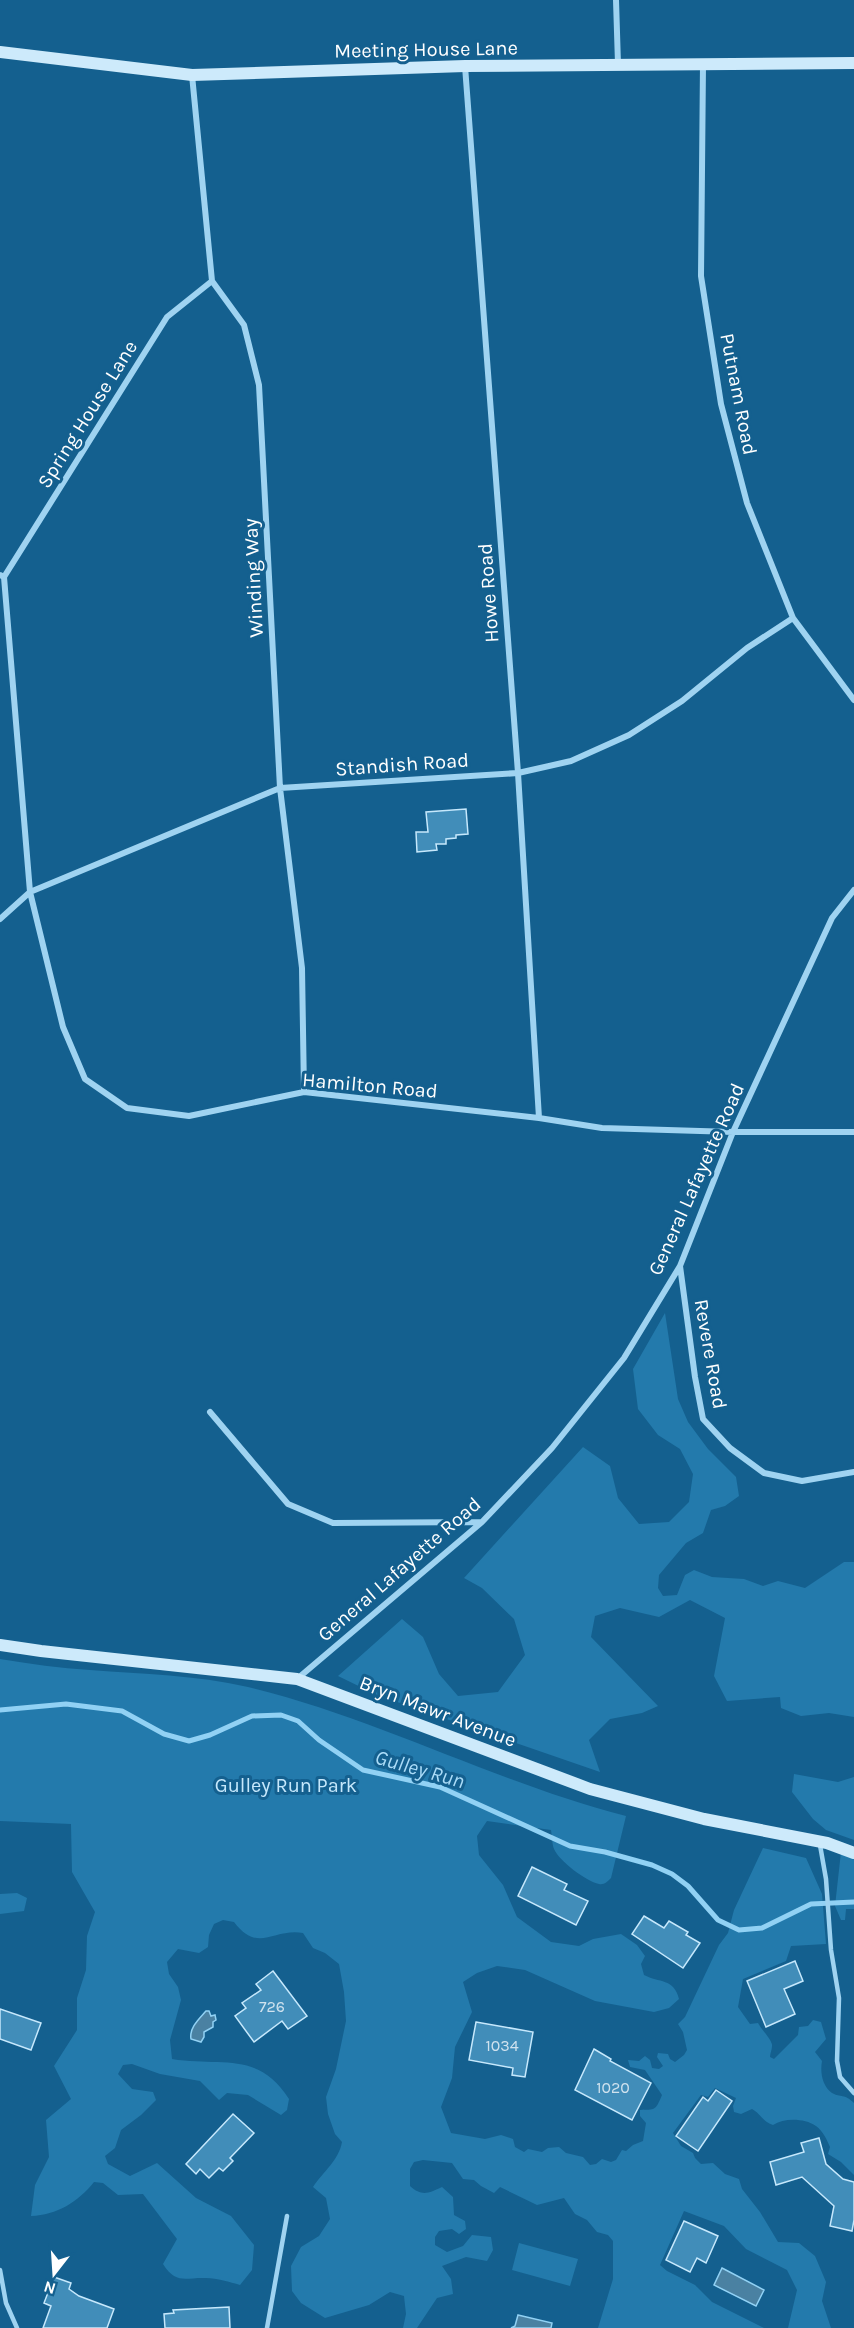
<svg xmlns="http://www.w3.org/2000/svg" width="854" height="2328" viewBox="0 0 854 2328" font-family="Karla,sans-serif">
  <style>
    .green { fill: #237aac }
    .water { fill: #4a81a2; stroke: #91d1f4; stroke-width: 1.5 }
    .lines { fill: none; stroke-linecap: round; stroke-linejoin: round }
    .stream { stroke: #91d1f4; stroke-width: 5 }
    .building { fill: #418db9; stroke: #c6e8fc; stroke-width: 1.5 }
    .lane { stroke: #9fd3f1; stroke-width: 4.5 }
    .street { stroke: #9fd3f1; stroke-width: 6 }
    .secondary { stroke: #cdeafb; stroke-width: 12 }
    .labels { text-anchor: middle; stroke-width: 6; stroke-linejoin: round; paint-order: stroke }
    .number-label { font-size: 16px; fill: #d0e2ee }
    .street-label { font-size: 20px; fill: #fff; stroke: #14608f }
    .park-label { font-size: 20px; fill: #c6e8fc; stroke: #14608f }
    .water-label { font-size: 21px; font-style: italic; fill: #abdcf8; stroke: #14608f }
  </style>
  <rect width="100%" height="100%" fill="#14608f"/>
  <path class="green" d="M 665,1313 L 678,1399 L 688,1422 L 708,1449 L 736,1477 L 739,1496 L 725,1506 L 711,1510 L 703,1533 L 686,1543 L 659,1575 L 658,1588 L 663,1596 L 677,1595 L 685,1575 L 694,1570 L 712,1577 L 744,1579 L 763,1586 L 778,1581 L 805,1588 L 844,1562 L 854,1562 L 854,1717 L 829,1713 L 801,1716 L 781,1708 L 780,1697 L 727,1701 L 714,1676 L 725,1618 L 690,1600 L 659,1617 L 620,1608 L 595,1616 L 591,1637 L 658,1706 L 642,1713 L 610,1719 L 589,1740 L 600,1772 L 377,1695 L 338,1676 L 402,1619 L 423,1637 L 439,1674 L 458,1696 L 498,1692 L 525,1655 L 514,1619 L 482,1588 L 464,1578 L 583,1447 L 610,1466 L 618,1498 L 639,1524 L 669,1522 L 689,1502 L 693,1474 L 680,1449 L 658,1435 L 638,1409 L 633,1369 Z
    M 0,1659 C 30,1664 60,1668 90,1670 C 144,1674 195,1675 248,1687 C 377,1718 497,1783 626,1816 L 611,1878 C 607,1882 604,1885 599,1884 C 586,1881 559,1861 554,1849 C 552,1844 552,1836 551,1830 L 487,1821 L 477,1836 L 479,1855 L 503,1885 L 517,1917 L 551,1942 L 579,1946 L 593,1939 L 621,1934 L 637,1945 L 645,1956 L 641,1964 L 644,1975 C 659,1983 674,1978 679,1999 L 669,2008 L 654,2012 L 595,2001 L 525,1970 L 497,1966 L 477,1973 L 463,1982 L 472,2012 L 455,2047 L 452,2078 L 441,2107 L 451,2133 L 485,2139 L 501,2135 L 513,2139 L 515,2147 L 524,2152 L 528,2149 L 542,2152 L 548,2148 L 559,2147 L 566,2153 L 583,2157 L 590,2165 L 596,2164 L 602,2159 L 611,2162 L 616,2160 L 622,2150 L 626,2151 L 633,2145 L 643,2141 L 646,2123 L 640,2116 L 640,2110 C 655,2109 655,2112 662,2095 L 645,2070 L 630,2067 L 628,2060 L 639,2061 L 645,2056 L 650,2060 L 652,2068 L 659,2069 L 663,2066 L 657,2057 L 658,2053 L 668,2054 L 670,2059 L 675,2062 L 684,2055 L 687,2050 L 683,2032 L 678,2024 L 685,2017 L 719,1945 L 728,1933 L 734,1910 L 763,1848 L 806,1858 L 822,1894 L 826,1944 L 791,1946 L 786,1961 L 743,1979 L 738,2007 L 750,2024 L 758,2023 C 761,2029 773,2041 772,2046 C 772,2050 770,2053 770,2057 L 774,2059 L 798,2035 L 799,2027 L 808,2026 L 813,2020 L 821,2022 L 826,2039 L 815,2052 L 822,2061 C 820,2072 822,2086 832,2093 C 841,2098 844,2093 854,2103 L 854,2175 L 841,2162 L 828,2154 L 830,2147 C 827,2140 823,2131 816,2126 C 804,2118 784,2118 773,2125 C 762,2121 761,2114 752,2109 L 741,2114 L 734,2112 L 733,2106 L 736,2098 L 715,2088 L 708,2097 L 701,2095 L 673,2133 L 681,2146 L 693,2153 L 695,2158 L 701,2164 L 713,2163 L 725,2174 L 739,2179 L 742,2189 L 760,2212 L 778,2242 L 799,2243 L 815,2256 L 826,2282 L 822,2301 L 831,2328 L 788,2328 L 797,2290 L 787,2270 L 746,2249 L 724,2226 L 684,2211 L 660,2265 L 667,2271 L 695,2285 L 712,2302 L 764,2328 L 598,2328 L 613,2279 L 613,2241 L 608,2235 L 597,2232 L 587,2220 L 575,2214 L 564,2198 L 537,2205 L 500,2187 L 494,2193 L 481,2186 L 474,2180 L 463,2179 L 452,2163 L 423,2160 L 414,2162 L 410,2169 L 410,2186 C 422,2197 429,2193 442,2187 L 453,2197 L 454,2215 L 465,2221 L 466,2229 L 459,2234 L 452,2229 L 439,2231 L 435,2237 L 435,2245 L 447,2252 L 463,2246 L 472,2235 L 491,2237 L 493,2250 L 487,2261 L 466,2257 L 442,2266 L 451,2279 L 453,2294 L 437,2298 L 417,2328 L 403,2328 L 406,2314 L 404,2296 L 390,2292 L 369,2305 L 325,2318 L 301,2303 L 292,2291 L 291,2266 L 301,2247 L 319,2236 L 330,2219 L 326,2198 L 313,2187 C 323,2172 339,2160 342,2142 L 335,2134 L 328,2114 L 326,2097 L 336,2069 L 346,2021 L 344,1992 L 339,1964 L 325,1953 L 313,1948 L 303,1933 C 273,1928 258,1954 234,1922 L 223,1920 L 214,1924 L 209,1935 L 208,1947 L 199,1953 L 178,1949 L 167,1962 L 169,1974 L 178,1987 L 181,2000 L 170,2040 L 172,2059 C 221,2067 258,2050 289,2099 L 287,2110 L 281,2115 L 248,2095 L 227,2093 L 219,2100 L 200,2081 L 160,2074 L 132,2064 L 123,2065 L 118,2074 L 132,2089 L 153,2092 L 156,2100 L 141,2115 L 121,2130 L 115,2148 L 105,2156 L 108,2164 L 130,2176 L 157,2163 L 196,2198 L 231,2216 L 254,2245 L 252,2270 L 240,2285 C 230,2282 217,2278 206,2278 C 186,2277 176,2285 163,2264 L 177,2239 L 143,2194 L 118,2195 L 103,2183 L 94,2182 C 78,2202 57,2215 31,2216 L 35,2185 L 49,2157 L 46,2120 L 71,2099 L 54,2066 L 77,2030 L 77,1998 L 86,1970 L 87,1936 L 95,1912 L 72,1872 L 71,1824 L 0,1821 Z
    M 794,1774 L 838,1782 L 854,1777 L 854,1840 L 826,1830 L 813,1819 L 792,1792 Z
    M 841,1852 L 854,1858 L 854,1909 L 846,1909 L 845,1920 L 841,1920 L 835,1906 Z
    M 17,1893 L 27,1898 L 24,1911 L 0,1914 L 0,1894 Z
    M 519,2243 L 578,2259 L 570,2286 L 512,2270 Z"/>
  <path class="water" d="M 206,2011 L 209,2011 L 211,2016 L 215,2015 L 216,2020 L 213,2022 L 213,2027 L 204,2032 L 204,2037 L 201,2042 L 191,2039 C 189,2028 199,2019 206,2011 Z
    M 722,2268 L 764,2290 L 756,2306 L 714,2285 Z
    M 518,2315 L 552,2323 L 551,2328 L 511,2328 L 515,2326 Z"/>
  <g class="lines">
    <path class="stream" d="M 0,1710 L 66,1704 L 122,1711 L 164,1734 L 189,1741 L 210,1735 L 252,1716 L 281,1715 L 298,1721 L 319,1740 L 363,1770 L 440,1787 L 570,1846 L 605,1852 L 652,1865 L 672,1874 L 688,1886 L 718,1920 L 739,1930 L 762,1928 L 811,1904 L 854,1902"/>
  </g>
  <path class="building" d="M 466,809 L 468,834 L 456,835 L 456,838 L 446,839 L 446,844 L 436,844 L 437,850 L 417,852 L 416,832 L 428,832 L 426,812 Z
    M 532,1867 L 567,1884 L 564,1890 L 588,1901 L 576,1925 L 518,1896 Z
    M 644,1916 L 664,1928 L 669,1921 L 688,1932 L 686,1935 L 700,1943 L 683,1968 L 632,1934 Z
    M 795,1961 L 803,1981 L 784,1989 L 795,2014 L 766,2027 L 747,1981 Z
    M 273,1971 L 307,2016 L 288,2029 L 282,2021 L 254,2042 L 235,2016 L 246,2008 L 242,2003 L 261,1990 L 256,1984 Z
    M 0,2009 L 41,2023 L 31,2050 L 0,2039 Z
    M 476,2022 L 533,2032 L 525,2077 L 512,2075 L 513,2068 L 469,2060 Z
    M 594,2049 L 611,2059 L 610,2061 L 651,2083 L 632,2120 L 575,2090 Z
    M 716,2090 L 732,2101 L 698,2151 L 676,2136 L 703,2097 L 708,2101 Z
    M 233,2114 L 254,2133 L 230,2158 L 233,2161 L 223,2171 L 219,2168 L 209,2178 L 200,2169 L 196,2174 L 186,2164 Z
    M 819,2138 L 826,2164 L 843,2179 L 854,2182 L 854,2220 L 852,2231 L 830,2226 L 834,2206 L 802,2177 L 776,2185 L 770,2162 L 804,2152 L 801,2143 Z
    M 684,2221 L 718,2236 L 706,2263 L 697,2258 L 690,2272 L 666,2260 Z
    M 54,2277 L 71,2283 L 69,2289 L 79,2296 L 114,2309 L 107,2328 L 43,2328 L 51,2306 L 44,2303 Z
    M 229,2307 L 230,2328 L 165,2328 L 164,2314 L 174,2313 L 173,2310 Z"/>
  <g class="lines">
    <path class="lane" d="M 820,1845 L 826,1879 L 831,1950 L 839,1998 L 837,2061 L 840,2077 L 854,2093
      M 0,2270 L 6,2303 L 17,2328
      M 267,2328 L 287,2216"/>
    <path class="street" d="M 616,0 L 618,64
      M 703,64 L 701,276 L 721,404 L 747,503 L 793,618 L 854,700
      M 465,66 L 518,773 L 539,1118
      M 192,75 L 212,281 L 244,325 L 259,385 L 280,788 L 302,968 L 304,1092
      M 0,575 L 4,577 L 30,892 L 63,1027 L 85,1079 L 127,1108 L 189,1116 L 304,1092 L 539,1118 L 602,1128 L 733,1132 L 854,1132
      M 4,577 L 167,317 L 212,281
      M 0,919 L 30,892 L 280,788 L 518,773 L 571,761 L 629,735 L 682,701 L 747,648 L 793,618
      M 680,1266 L 695,1377 L 703,1419 L 730,1448 L 764,1473 L 802,1481 L 854,1472
      M 210,1412 L 288,1504 L 333,1523 L 481,1522
      M 297,1679 L 482,1522 L 552,1448 L 624,1358 L 680,1266 L 733,1132 L 832,918 L 854,890"/>
    <path class="secondary" d="M 0,52 L 192,75 L 465,66 L 854,63
      M 0,1645 L 41,1651 L 297,1679 L 590,1789 L 704,1819 L 827,1843 L 854,1853"/>
  </g>
  <g class="labels">
    <g class="number-label">
      <text x="272" y="2012">726</text>
      <text x="502" y="2051">1034</text>
      <text x="613" y="2093">1020</text>
    </g>
    <g class="street-label">
      <text transform="translate(426 49) rotate(-1)" y="7">Meeting House Lane</text>
      <text transform="translate(739 394) rotate(79)" y="7">Putnam Road</text>
      <text transform="translate(87 414) rotate(-58)" y="7">Spring House Lane</text>
      <text transform="translate(253 578) rotate(-93)" y="7">Winding Way</text>
      <text transform="translate(488 593) rotate(-94)" y="7">Howe Road</text>
      <text transform="translate(402 764) rotate(-4)" y="7">Standish Road</text>
      <text transform="translate(370 1085) rotate(5)" y="7">Hamilton Road</text>
      <text transform="translate(696 1179) rotate(-66)" y="7">General Lafayette Road</text>
      <text transform="translate(711 1354) rotate(80)" y="7">Revere Road</text>
      <text transform="translate(399 1569) rotate(-41)" y="7">General Lafayette Road</text>
      <text transform="translate(438 1711) rotate(21)" y="7">Bryn Mawr Avenue</text>
    </g>
    <g class="park-label">
      <text x="286" y="1792">Gulley Run Park</text>
    </g>
    <g class="water-label">
      <text transform="translate(420 1769) rotate(16)" y="7">Gulley Run</text>
    </g>
  </g>
  <g transform="translate(54 2274) rotate(197)" stroke="#14608f" stroke-width="4.5" paint-order="stroke">
  <path d="M0-4.5L10 22L0 15L-10 22Z" fill="#ffffff"/>
  <text y="-9" font-size="16" font-weight="bold" text-anchor="middle" fill="#ffffff">N</text>
  </g>
</svg>
